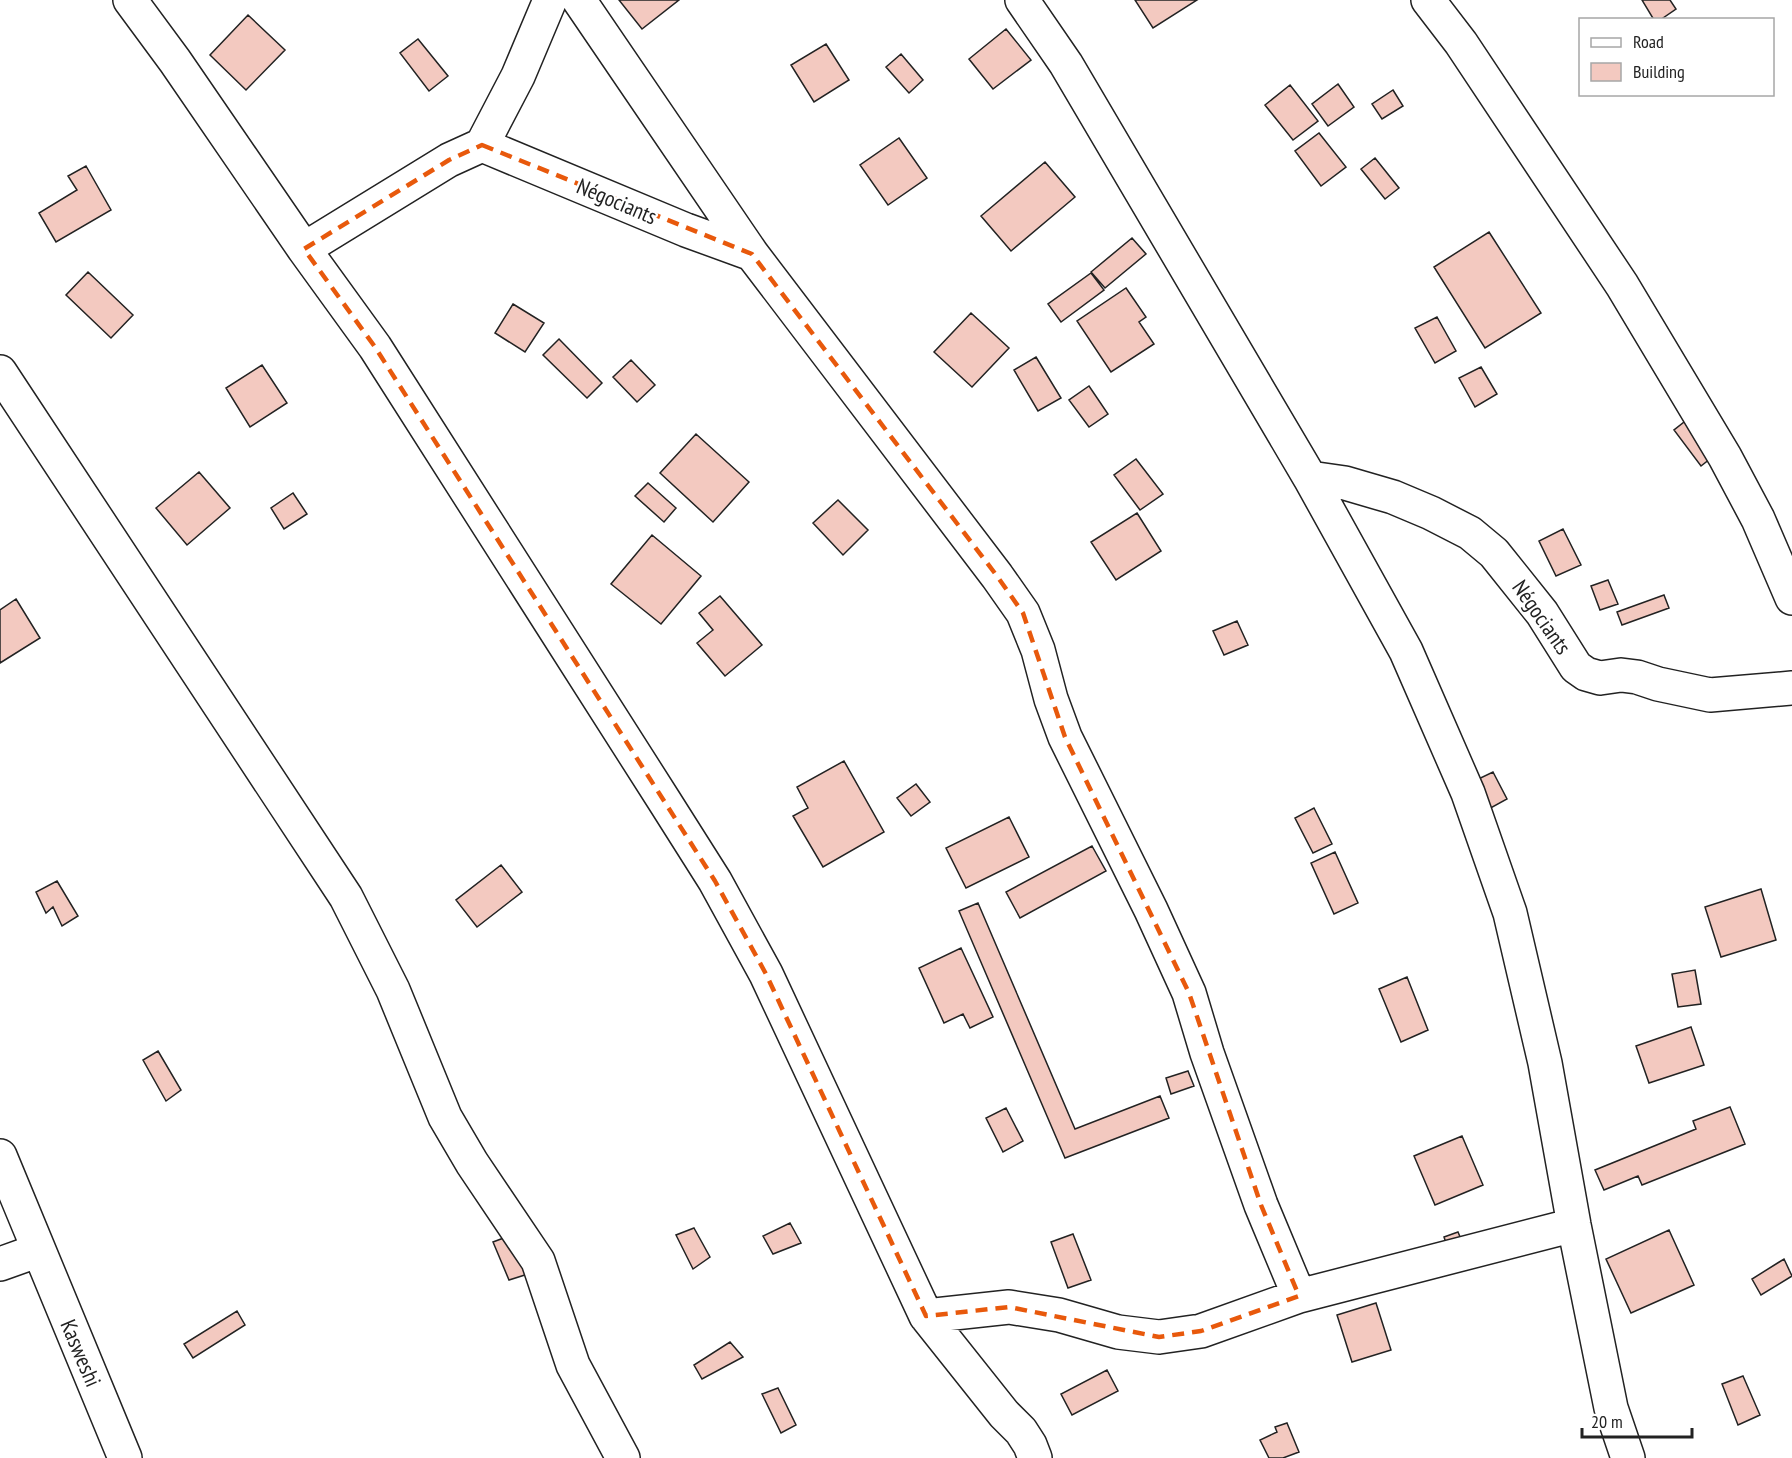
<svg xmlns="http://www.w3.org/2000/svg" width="1792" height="1458" viewBox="0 0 1792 1458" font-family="'PT Sans Narrow',sans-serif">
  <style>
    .building { fill: #f3c9c0; stroke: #222; stroke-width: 1.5 }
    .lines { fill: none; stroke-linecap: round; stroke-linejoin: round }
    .street-casing { stroke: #222; stroke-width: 36 }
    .street { stroke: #fff; stroke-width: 33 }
    .marked { fill: none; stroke: #e8590c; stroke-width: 4.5; stroke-dasharray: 12 8; stroke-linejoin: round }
    .labels { text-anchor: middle; stroke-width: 4.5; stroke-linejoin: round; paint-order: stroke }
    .street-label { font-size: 22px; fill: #222; stroke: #fff }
  </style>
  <rect width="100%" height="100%" fill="#fff"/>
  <path class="building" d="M 619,0 L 679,0 L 642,29 Z
    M 1135,0 L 1197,0 L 1153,28 Z
    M 1642,0 L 1670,0 L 1676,9 L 1660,20 L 1654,20 Z
    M 248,15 L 285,50 L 246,90 L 210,55 Z
    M 1006,29 L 1031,60 L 993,89 L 969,59 Z
    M 418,39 L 448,76 L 429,91 L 400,53 Z
    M 826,44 L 849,80 L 814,102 L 791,65 Z
    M 901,54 L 923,80 L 909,93 L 886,67 Z
    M 1338,84 L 1354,107 L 1328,126 L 1312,104 Z
    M 1290,85 L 1318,121 L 1293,140 L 1265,105 Z
    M 1393,90 L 1403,106 L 1382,119 L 1372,104 Z
    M 1319,133 L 1346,167 L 1321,186 L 1295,151 Z
    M 899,138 L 927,178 L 888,205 L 860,165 Z
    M 1375,158 L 1399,188 L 1385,199 L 1361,169 Z
    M 1045,162 L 1075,197 L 1011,251 L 981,216 Z
    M 86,166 L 111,210 L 56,242 L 39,213 L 77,190 L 68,176 Z
    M 1489,232 L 1541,313 L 1485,348 L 1434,267 Z
    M 1132,238 L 1146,254 L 1105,288 L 1091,272 Z
    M 88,272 L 133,315 L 111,338 L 66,295 Z
    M 1091,273 L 1104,290 L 1061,322 L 1048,304 Z
    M 1126,288 L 1146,317 L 1139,322 L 1154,344 L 1111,372 L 1077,321 Z
    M 513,304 L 544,323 L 525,352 L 495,333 Z
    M 971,313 L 1009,348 L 972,387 L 934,352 Z
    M 1437,317 L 1456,351 L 1435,363 L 1415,328 Z
    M 559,339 L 602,383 L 587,398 L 543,355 Z
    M 1036,357 L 1061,398 L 1038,411 L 1014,370 Z
    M 631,360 L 655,385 L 637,402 L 613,377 Z
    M 262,365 L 287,403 L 250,427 L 226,388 Z
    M 1481,367 L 1497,394 L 1475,407 L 1459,378 Z
    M 1089,386 L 1108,414 L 1089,427 L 1069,400 Z
    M 1693,415 L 1720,451 L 1701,466 L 1674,430 Z
    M 696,434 L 749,482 L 713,522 L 660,473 Z
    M 1136,459 L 1163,494 L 1140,510 L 1114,475 Z
    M 199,472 L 230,508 L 187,545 L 156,508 Z
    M 648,483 L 676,508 L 664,522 L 635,496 Z
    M 293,493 L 307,514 L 284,529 L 271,508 Z
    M 838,500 L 868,530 L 843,555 L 813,523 Z
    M 1137,513 L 1161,551 L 1116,580 L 1091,542 Z
    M 1563,529 L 1581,565 L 1556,576 L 1539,541 Z
    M 652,535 L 701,576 L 661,624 L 611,584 Z
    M 1608,580 L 1618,604 L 1600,610 L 1591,586 Z
    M 1664,595 L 1669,608 L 1622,625 L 1617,612 Z
    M 720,596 L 762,645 L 725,676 L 697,643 L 713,630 L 699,613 Z
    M 16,599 L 40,638 L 0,663 L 0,610 Z
    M 1237,621 L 1248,645 L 1224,655 L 1213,631 Z
    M 844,761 L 884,832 L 823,867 L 793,816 L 808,808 L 797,787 Z
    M 1493,772 L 1507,799 L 1487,810 L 1472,782 Z
    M 916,784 L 930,802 L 911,816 L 897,798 Z
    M 1314,808 L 1332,844 L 1313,853 L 1295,818 Z
    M 1009,817 L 1029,857 L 966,888 L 946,848 Z
    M 1092,846 L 1106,871 L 1020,918 L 1006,892 Z
    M 1335,852 L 1358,903 L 1334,914 L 1311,863 Z
    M 501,865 L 522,892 L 477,927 L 456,900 Z
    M 57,881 L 78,916 L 62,926 L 53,907 L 46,913 L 36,892 Z
    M 1761,889 L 1776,940 L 1721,957 L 1705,907 Z
    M 978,903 L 1075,1129 L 1160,1096 L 1169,1118 L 1065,1158 L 959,911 Z
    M 961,948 L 993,1017 L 970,1028 L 963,1014 L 944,1023 L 919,968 Z
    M 1695,970 L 1701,1004 L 1678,1007 L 1672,974 Z
    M 1407,977 L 1428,1030 L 1401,1042 L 1379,989 Z
    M 1691,1027 L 1704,1065 L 1649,1083 L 1636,1046 Z
    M 158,1051 L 181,1090 L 166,1101 L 143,1060 Z
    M 1188,1071 L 1194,1086 L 1171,1094 L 1166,1078 Z
    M 1730,1107 L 1745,1144 L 1642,1185 L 1638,1176 L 1604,1190 L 1595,1170 L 1696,1129 L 1693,1121 Z
    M 1006,1108 L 1023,1141 L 1003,1152 L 986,1118 Z
    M 1462,1136 L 1483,1185 L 1435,1205 L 1414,1156 Z
    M 790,1223 L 801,1243 L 773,1254 L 763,1236 Z
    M 694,1228 L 710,1257 L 693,1269 L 676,1235 Z
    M 1669,1230 L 1694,1285 L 1631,1313 L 1606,1259 Z
    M 1458,1232 L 1463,1244 L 1448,1249 L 1444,1237 Z
    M 1073,1234 L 1091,1280 L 1068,1288 L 1051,1242 Z
    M 509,1236 L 528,1274 L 509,1280 L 493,1242 Z
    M 1784,1259 L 1792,1276 L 1761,1295 L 1752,1279 Z
    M 1376,1303 L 1391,1350 L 1352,1362 L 1337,1315 Z
    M 237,1311 L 245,1325 L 193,1358 L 184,1344 Z
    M 730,1342 L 743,1357 L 702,1379 L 694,1365 Z
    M 1107,1370 L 1118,1391 L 1072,1415 L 1061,1394 Z
    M 1743,1376 L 1760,1415 L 1738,1425 L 1722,1384 Z
    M 778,1388 L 796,1425 L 781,1433 L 762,1394 Z
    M 1287,1423 L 1299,1452 L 1283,1458 L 1269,1458 L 1260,1440 L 1277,1432 L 1275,1427 Z"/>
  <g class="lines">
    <g class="street-casing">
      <path id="street" d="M 130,0 L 175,61 L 304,249 L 375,347 L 665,802 L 715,881 L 766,974 L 926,1316 L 1004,1414 L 1021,1431 L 1030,1445 L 1035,1458
        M 579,0 L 752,254 L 997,576 L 1023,613 L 1038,650 L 1051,699 L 1065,737 L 1151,910 L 1189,993 L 1207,1053 L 1261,1205 L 1299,1296
        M 1022,0 L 1066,64 L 1310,478 L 1406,651 L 1468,793 L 1510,913 L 1545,1063 L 1574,1225 L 1611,1408 L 1628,1458
        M 1428,0 L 1461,43 L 1622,285 L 1725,457 L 1758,519 L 1792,598
        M 482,145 L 686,230 L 752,254
        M 304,249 L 449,160 L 482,145 L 518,76 L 550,0
        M 0,372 L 346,897 L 393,990 L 445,1117 L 472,1163 L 538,1261 L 573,1365 L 623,1458
        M 1310,478 L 1345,483 L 1393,497 L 1431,513 L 1470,533 L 1494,553 L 1542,613 L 1576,667 L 1586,674 L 1600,678 L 1621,675 L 1637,677 L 1658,684 L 1710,695 L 1792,688
        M 0,1156 L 125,1458
        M 0,1264 L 28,1254 L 37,1247
        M 926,1316 L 1009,1307 L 1059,1315 L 1118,1332 L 1159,1337 L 1201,1331 L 1299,1296 L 1574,1225"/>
    </g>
    <use href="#street" class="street"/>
  </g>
  <path class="marked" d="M 482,145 L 752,254 L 997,576 L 1023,613 L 1065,737 L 1189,993 L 1261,1205 L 1299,1296 L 1201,1331 L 1159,1337 L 1009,1307 L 926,1316 L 766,974 L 715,881 L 375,347 L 304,249 L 449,160 Z"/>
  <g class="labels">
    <g class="street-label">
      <text transform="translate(617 201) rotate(23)" y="8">Négociants</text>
      <text transform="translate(1542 617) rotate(55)" y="8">Négociants</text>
      <text transform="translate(81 1353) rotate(67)" y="8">Kasweshi</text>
    </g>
  </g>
  <rect x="1579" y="18" width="195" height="78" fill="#ffffff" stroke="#a7a7a7" stroke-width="1.5"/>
  <rect x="1591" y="38" width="30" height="9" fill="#ffffff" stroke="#a7a7a7" stroke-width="1.5"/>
  <text x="1633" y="48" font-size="18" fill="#222222">Road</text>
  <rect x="1591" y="63" width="30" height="18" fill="#f3c9c0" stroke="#a7a7a7" stroke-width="1.5"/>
  <text x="1633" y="78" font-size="18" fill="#222222">Building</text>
  <path d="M1582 1428v9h110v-9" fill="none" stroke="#222222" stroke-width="3"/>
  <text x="1591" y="1428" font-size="18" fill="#222222" stroke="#ffffff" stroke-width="4.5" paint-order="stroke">20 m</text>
</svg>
